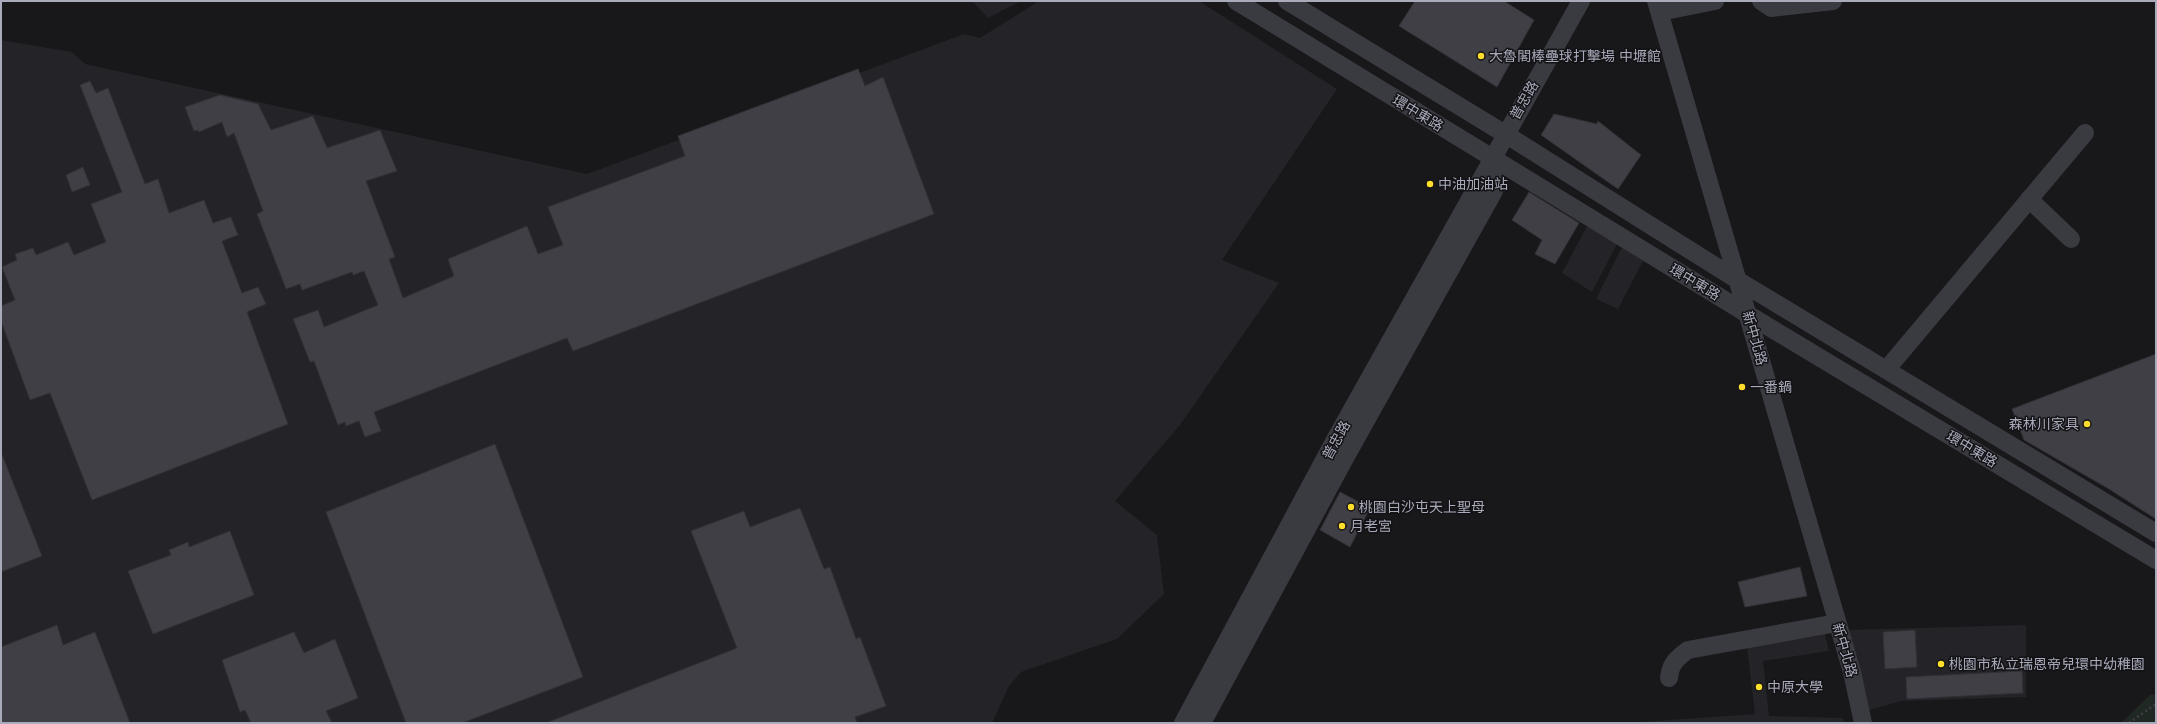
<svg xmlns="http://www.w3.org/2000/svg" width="2157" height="724" viewBox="0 0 2157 724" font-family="Helvetica,'Noto Sans TC',sans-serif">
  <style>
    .built { fill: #242327 }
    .green { fill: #1f2822 }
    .building { fill: #3f3f45; stroke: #323136 }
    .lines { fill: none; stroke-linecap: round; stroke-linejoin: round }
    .path { stroke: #3e3f46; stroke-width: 2.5; stroke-dasharray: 2 3; stroke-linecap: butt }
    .minor { stroke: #3a3a41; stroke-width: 18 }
    .poi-dot { fill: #ffdf2a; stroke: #131215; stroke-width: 1.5 }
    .labels { text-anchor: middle; stroke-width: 3; stroke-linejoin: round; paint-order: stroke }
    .poi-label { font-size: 14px; fill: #a9abbb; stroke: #131215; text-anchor: start }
    .street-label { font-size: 14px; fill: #a9abbb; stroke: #131215 }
  </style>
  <rect width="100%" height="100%" fill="#18171a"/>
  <path class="built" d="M 972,1 L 1021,1 L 988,18 Z
    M 1039,1 L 1199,1 L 1337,89 L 1222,260 L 1279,283 L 1180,425 L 1115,501 L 1157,535 L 1164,594 L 1117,639 L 1021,672 L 1009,686 L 992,723 L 1,723 L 1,40 L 72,52 L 85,64 L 587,174 L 964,34 L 980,38 Z
    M 1587,226 L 1617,244 L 1592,292 L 1562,273 Z
    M 1622,247 L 1643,261 L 1618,309 L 1596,299 Z
    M 2026,625 L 2026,697 L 1901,701 L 1869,710 L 1847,630 Z
    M 1823,626 L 1829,651 L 1763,661 L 1769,716 L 1843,718 L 1844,723 L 1626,723 L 1755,714 L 1746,638 Z"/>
  <path class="green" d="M 2156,694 L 2156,723 L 2121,723 L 2150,695 Z"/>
  <path class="building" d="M 1415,1 L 1504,1 L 1534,20 L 1497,87 L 1399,26 Z
    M 858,69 L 865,86 L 883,77 L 934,214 L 573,351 L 567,338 L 374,412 L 381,431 L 365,437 L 359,421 L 346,426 L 345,422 L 338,425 L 314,361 L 310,362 L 293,319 L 318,310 L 324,327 L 378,305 L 364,271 L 353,275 L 352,272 L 302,290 L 300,284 L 286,289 L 257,214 L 263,211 L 234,133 L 227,137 L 222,122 L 199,132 L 198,130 L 194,131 L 185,107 L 220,95 L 258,104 L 271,130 L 313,116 L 327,148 L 380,130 L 397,171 L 366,181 L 395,257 L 389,259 L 403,298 L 454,276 L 448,259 L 527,226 L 538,254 L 563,245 L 548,207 L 685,156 L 678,136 Z
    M 90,81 L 96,93 L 108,88 L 145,184 L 158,179 L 169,213 L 204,200 L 213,223 L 231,217 L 238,235 L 222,241 L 242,293 L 258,287 L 266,304 L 247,312 L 288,424 L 92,500 L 50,393 L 30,400 L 1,321 L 1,306 L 15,300 L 2,267 L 17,260 L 15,254 L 33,248 L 36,255 L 68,242 L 74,255 L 106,242 L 91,204 L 122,192 L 80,85 Z
    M 1554,114 L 1597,124 L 1598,121 L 1641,155 L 1618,189 L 1541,135 Z
    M 83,167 L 90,185 L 72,192 L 66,175 Z
    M 1529,192 L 1579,223 L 1555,264 L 1535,254 L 1542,240 L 1512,220 Z
    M 2156,354 L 2156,519 L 2109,489 L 2024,440 L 2012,409 Z
    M 495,444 L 583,677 L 462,723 L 406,723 L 326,512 Z
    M 1,452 L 42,556 L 1,572 Z
    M 1340,492 L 1370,508 L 1350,547 L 1320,530 Z
    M 800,508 L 824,569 L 830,567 L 856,639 L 860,637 L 886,706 L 855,717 L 857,723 L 546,723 L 737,648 L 691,531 L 744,511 L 750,527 Z
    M 230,531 L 254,595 L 153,634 L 128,571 L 171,555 L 169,550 L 188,542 L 189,547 Z
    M 1800,567 L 1807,596 L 1745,607 L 1738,582 Z
    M 57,625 L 63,645 L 95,632 L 130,723 L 1,723 L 1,647 Z
    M 1915,630 L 1917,667 L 1885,669 L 1883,632 Z
    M 294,632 L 304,653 L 335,639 L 358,698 L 326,711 L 332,723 L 251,723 L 245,710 L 240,712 L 222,660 Z
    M 2022,671 L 2023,693 L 1907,699 L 1906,677 Z"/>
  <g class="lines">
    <path class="path" d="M 2129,723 L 2156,704"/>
    <path class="minor" d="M 1236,1 L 1749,315 L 2156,560
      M 1287,1 L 1505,134 L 1739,281 L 2156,533
      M 1656,1 L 1852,672 L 1863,723
      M 1761,1 L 1771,8 L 1833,1
      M 1660,12 L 1715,1
      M 2029,199 L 2071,239
      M 1886,370 L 2085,133
      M 1669,678 C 1670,664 1677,658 1688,650 L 1837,623
      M 1183,723 L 1336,438 L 1581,1
      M 1202,723 L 1344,460 L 1494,191 L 1491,158"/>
  </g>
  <g class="poi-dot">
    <circle cx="1481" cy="56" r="4"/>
    <circle cx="1430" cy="184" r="4"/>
    <circle cx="1742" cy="387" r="4"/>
    <circle cx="2087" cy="424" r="4"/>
    <circle cx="1351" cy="507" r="4"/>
    <circle cx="1342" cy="526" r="4"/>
    <circle cx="1941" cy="664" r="4"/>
    <circle cx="1759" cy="687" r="4"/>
  </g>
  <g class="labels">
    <g class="poi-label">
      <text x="1489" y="61">大魯閣棒壘球打擊場 中壢館</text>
      <text x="1438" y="189">中油加油站</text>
      <text x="1750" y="392">一番鍋</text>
      <text x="2079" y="429" text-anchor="end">森林川家具</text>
      <text x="1359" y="512">桃園白沙屯天上聖母</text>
      <text x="1350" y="531">月老宮</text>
      <text x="1949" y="669">桃園市私立瑞恩帝兒環中幼稚園</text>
      <text x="1767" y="692">中原大學</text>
    </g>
    <g class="street-label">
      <text transform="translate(1524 100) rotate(-60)" y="5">普忠路</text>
      <text transform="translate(1418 113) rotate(31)" y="5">環中東路</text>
      <text transform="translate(1695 282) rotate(31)" y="5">環中東路</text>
      <text transform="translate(1755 338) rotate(74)" y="5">新中北路</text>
      <text transform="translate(1336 440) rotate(-61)" y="5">普忠路</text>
      <text transform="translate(1972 449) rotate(31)" y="5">環中東路</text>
      <text transform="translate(1845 650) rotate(74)" y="5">新中北路</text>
    </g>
  </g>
  <rect width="2157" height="724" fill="none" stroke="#a9abbb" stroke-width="4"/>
</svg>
